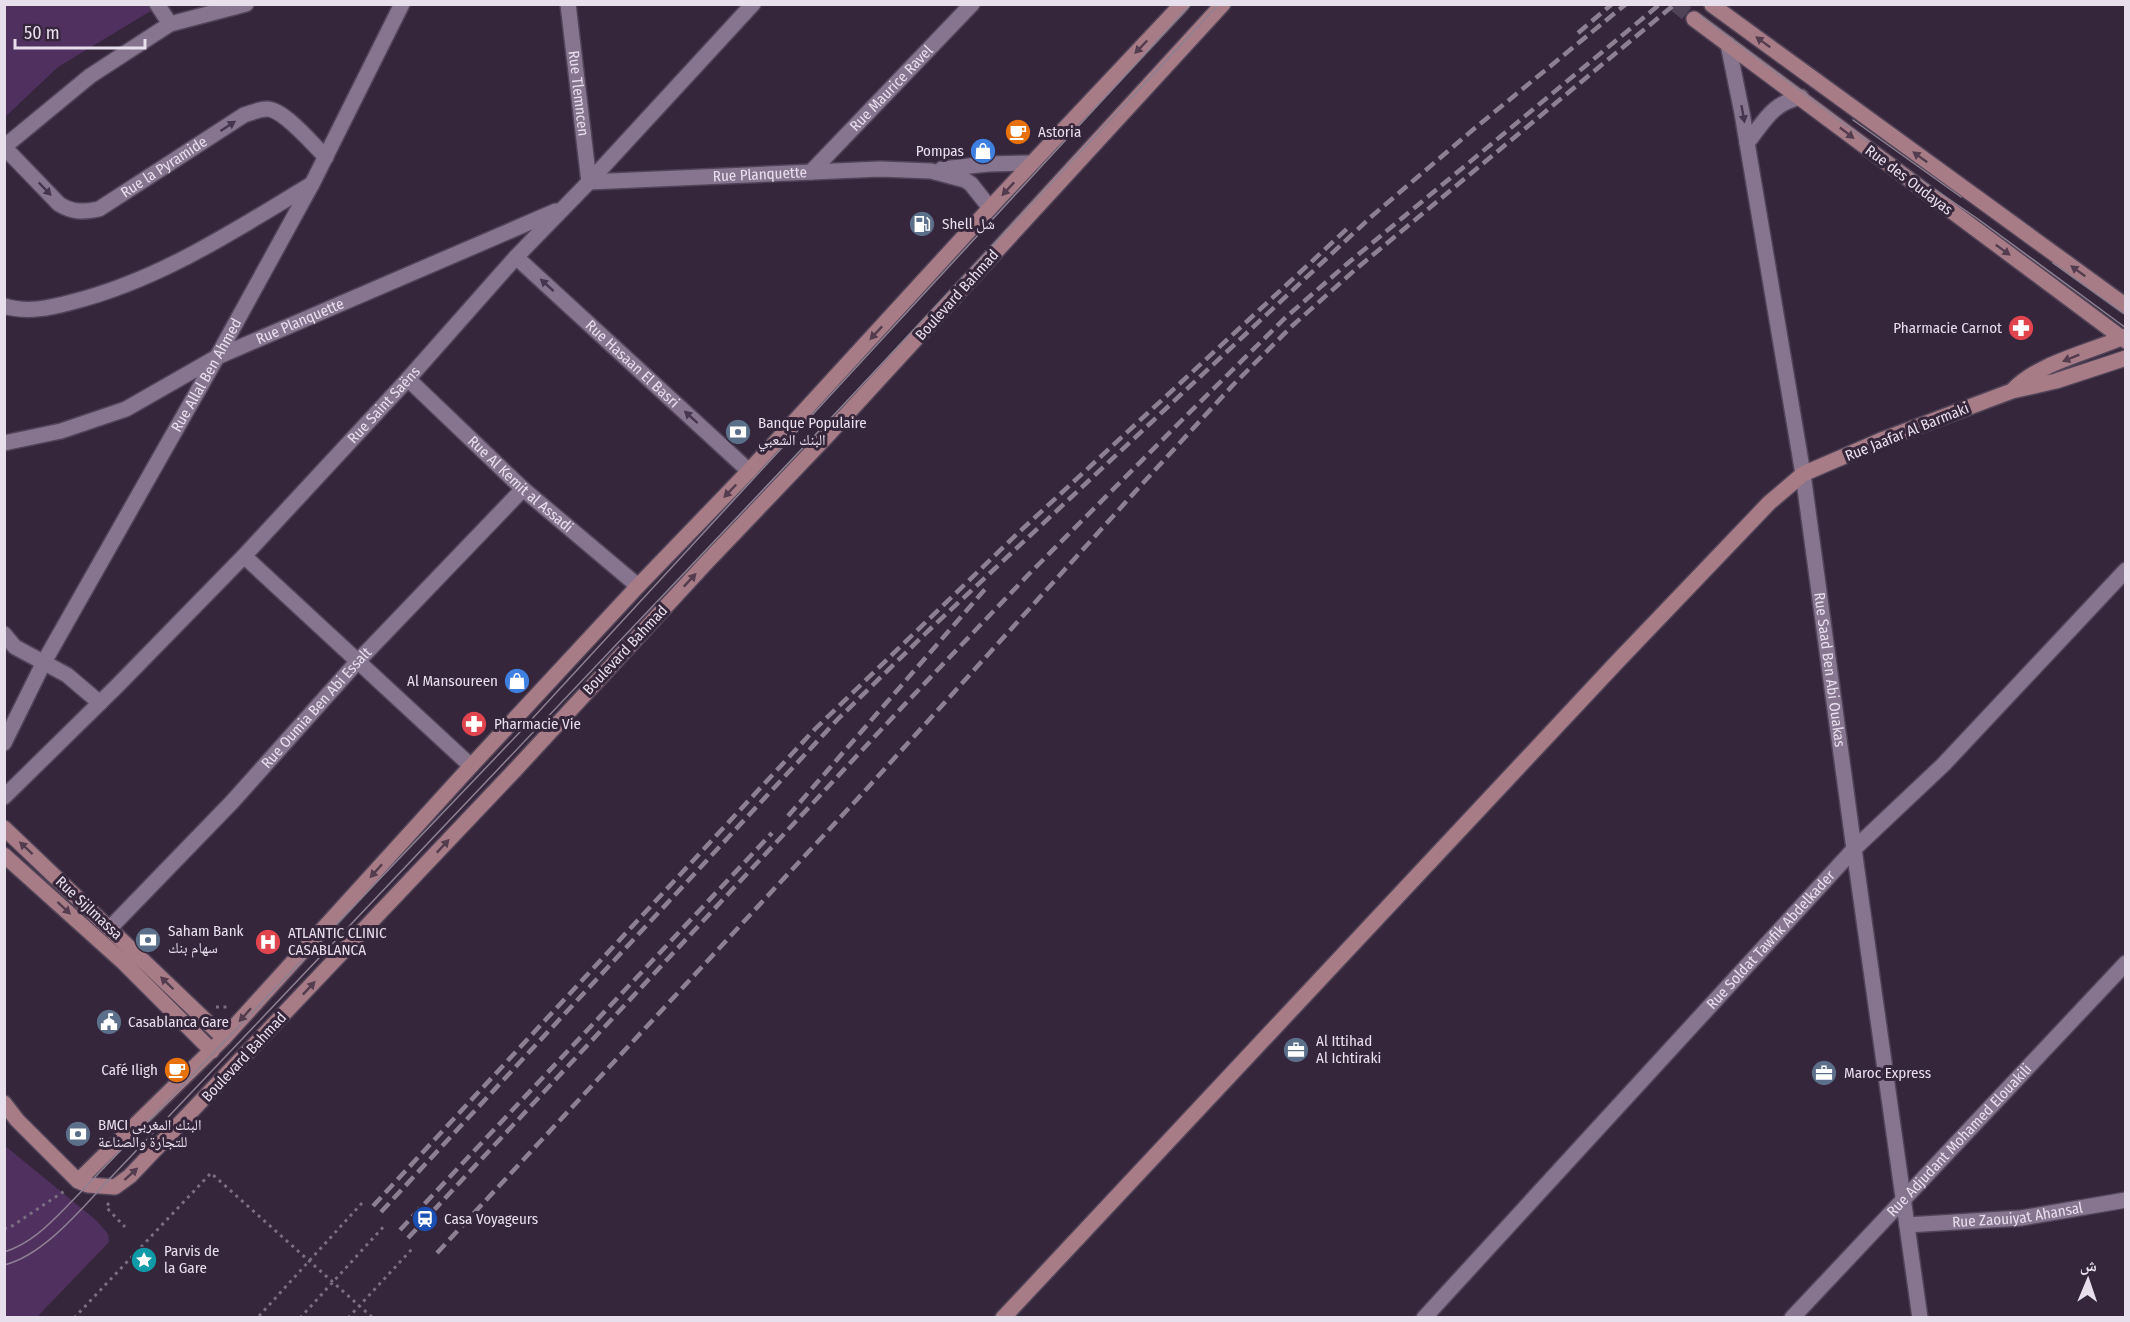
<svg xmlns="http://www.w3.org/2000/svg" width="2130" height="1322" viewBox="0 0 2130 1322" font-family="'Fira Sans Condensed','Noto Naskh Arabic',sans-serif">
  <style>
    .green { fill: #50305e }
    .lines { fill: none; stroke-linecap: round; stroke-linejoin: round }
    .secondary-tunnel { stroke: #504257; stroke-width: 15; stroke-dasharray: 15 8; stroke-linecap: butt }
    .street-casing { stroke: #514458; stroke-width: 18 }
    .secondary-casing { stroke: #514458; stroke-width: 18 }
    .path { stroke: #7b6e81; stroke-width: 3; stroke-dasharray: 3 4.5; stroke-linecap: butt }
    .street { stroke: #87758f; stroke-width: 15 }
    .secondary { stroke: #a87c86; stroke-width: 15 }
    .tram { stroke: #8c8092; stroke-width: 1.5 }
    .rail { stroke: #8c8092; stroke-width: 4.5; stroke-dasharray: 12 6; stroke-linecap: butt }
    .oneway { fill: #523c4e }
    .oneway2 { fill: #45364d }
    .labels { text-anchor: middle; stroke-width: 6; stroke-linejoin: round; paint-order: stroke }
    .street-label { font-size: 15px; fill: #e8dfed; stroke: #35263c }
    .poi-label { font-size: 15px; fill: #e8dfed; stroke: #35263c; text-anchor: start }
  </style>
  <rect width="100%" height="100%" fill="#35263c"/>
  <path class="green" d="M 5,5 L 151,5 L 154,9 L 58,67 L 5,117 Z
    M 4,1145 L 97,1221 L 108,1234 L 109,1242 L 37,1317 L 5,1317 Z"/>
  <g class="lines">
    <path class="secondary-tunnel" d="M 1675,4 L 1694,19"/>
    <g class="street-casing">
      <g id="street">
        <path d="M 157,4 L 170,24"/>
        <path id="s1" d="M 568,4 L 589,182"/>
        <path id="s2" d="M 1728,44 L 1742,113 L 1803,474 L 1854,849 L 1920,1318"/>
        <path d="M 1747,143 C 1765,121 1771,104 1801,97"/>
        <path id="s3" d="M 4,147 L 59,204 C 73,213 84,212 99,209 L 244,115 C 251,113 259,109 267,109 C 284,109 313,145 326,157"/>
        <path d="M 4,147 L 90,76 L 170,24 L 246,4"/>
        <path d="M 942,169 L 988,164 L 1032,163"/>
        <path id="s4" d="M 811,172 L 972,4"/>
        <path id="s5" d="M 589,182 L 880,169 L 931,171 L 965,180 L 971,184 L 990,208"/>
        <path id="s6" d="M 516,257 L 749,471"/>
        <path d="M 4,306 C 27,313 50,308 72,302 C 160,280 235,230 312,184"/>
        <path id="s7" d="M 408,379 L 523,489 L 638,586"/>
        <path id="s8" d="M 4,443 L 61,431 L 126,409 L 217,357 L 556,211"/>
        <path d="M 244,556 L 471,766"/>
        <path d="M 4,634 L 15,647 L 67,675 L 100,703"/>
        <path id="s9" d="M 4,743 L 44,662 L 217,357 L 312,184 L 402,4"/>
        <path id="s10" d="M 4,797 L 118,685 L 244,556 L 408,379 L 516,257 L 589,182 L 753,4"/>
        <path id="s11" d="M 110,928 L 232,802 L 358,661 L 523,489"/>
        <path id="s12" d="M 1907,1225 L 2021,1218 L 2126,1200"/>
        <path id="s13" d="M 1424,1318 L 1854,849 L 1944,764 L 2126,570"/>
        <path id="s14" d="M 1792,1318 L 2126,963"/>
      </g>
    </g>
    <g class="secondary-casing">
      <path id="secondary" d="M 1712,5 L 2126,306
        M 1694,19 L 2126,341
        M 2012,391 C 2037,363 2091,352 2126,336
        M 4,828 L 224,1038
        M 4,855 L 123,962 L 212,1051
        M 4,1103 L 17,1120 L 78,1181 L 88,1185 L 115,1187 L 130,1176 L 515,770 L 706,563 L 826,437 L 1223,4
        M 78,1181 L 224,1038 L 471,766 L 638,586 L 749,471 L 1001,196 L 1182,4
        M 1003,1318 L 1617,662 L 1769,503 L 1803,474 L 1884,439 L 2012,391 L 2056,381 L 2126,358"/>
    </g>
    <path class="path" d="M 216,1007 L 230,1007
      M 109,1203 L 106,1207 L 125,1227
      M 4,1229 L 12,1226 L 66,1190
      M 259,1316 L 362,1203
      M 74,1318 L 211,1173 L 373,1318
      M 300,1318 L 386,1224
      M 348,1318 L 413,1248"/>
    <use href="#street" class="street"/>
    <use href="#secondary" class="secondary"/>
    <path class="tram" d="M 1701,16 L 1896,163 L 1978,219 L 2126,328
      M 1853,120 L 1961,197
      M 2053,263 L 2126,315
      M 4,1252 C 34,1243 54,1219 76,1197 L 519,733 L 1191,4
      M 4,1265 C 46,1255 86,1203 116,1172 L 816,434 L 1219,4"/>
    <path class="rail" d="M 1578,33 L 1612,4
      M 788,816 L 987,587
      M 373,1206 L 815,729 L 1017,534 L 1349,227
      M 381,1212 L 837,720 L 927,632 L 1372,216 L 1475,128 L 1626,4
      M 400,1230 L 772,833
      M 408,1238 L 906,703 L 1029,574 L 1191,411 L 1285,318 L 1348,263 L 1660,4
      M 437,1253 L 862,794 L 1143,483 L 1233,385 L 1292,326 L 1356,269 L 1675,4"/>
  </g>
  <defs><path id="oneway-solid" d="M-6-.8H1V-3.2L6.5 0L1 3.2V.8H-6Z" transform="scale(1.5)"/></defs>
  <g class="oneway">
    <use href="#oneway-solid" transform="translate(1763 42) rotate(-144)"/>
    <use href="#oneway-solid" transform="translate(1141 47) rotate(134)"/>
    <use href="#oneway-solid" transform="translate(1847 133) rotate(38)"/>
    <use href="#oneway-solid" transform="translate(1920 157) rotate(-144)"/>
    <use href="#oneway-solid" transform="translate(1008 189) rotate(133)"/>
    <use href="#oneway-solid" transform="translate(2003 250) rotate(36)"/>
    <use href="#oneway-solid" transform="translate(2078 271) rotate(-144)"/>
    <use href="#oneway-solid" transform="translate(876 333) rotate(133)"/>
    <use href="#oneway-solid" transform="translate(2071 358) rotate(158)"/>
    <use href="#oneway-solid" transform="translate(730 491) rotate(134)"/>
    <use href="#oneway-solid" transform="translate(690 580) rotate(-47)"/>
    <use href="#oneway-solid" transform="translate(443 846) rotate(-47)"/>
    <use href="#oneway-solid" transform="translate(26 848) rotate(-137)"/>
    <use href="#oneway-solid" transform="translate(376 871) rotate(132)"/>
    <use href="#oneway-solid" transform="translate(64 908) rotate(43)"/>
    <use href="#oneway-solid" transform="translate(167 983) rotate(-136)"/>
    <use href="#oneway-solid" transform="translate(309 988) rotate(-47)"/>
    <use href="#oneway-solid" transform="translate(245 1015) rotate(132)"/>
    <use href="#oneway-solid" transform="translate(131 1174) rotate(-42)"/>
  </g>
  <g class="oneway2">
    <use href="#oneway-solid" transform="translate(1743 114) rotate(80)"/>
    <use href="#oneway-solid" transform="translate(228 126) rotate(-33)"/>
    <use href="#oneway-solid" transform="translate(45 189) rotate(46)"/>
    <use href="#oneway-solid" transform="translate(547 285) rotate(-138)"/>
    <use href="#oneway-solid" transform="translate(691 417) rotate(-138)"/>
  </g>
  <defs>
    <g id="cafe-disc" transform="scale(1.35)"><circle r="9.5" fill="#e8710a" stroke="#35263c"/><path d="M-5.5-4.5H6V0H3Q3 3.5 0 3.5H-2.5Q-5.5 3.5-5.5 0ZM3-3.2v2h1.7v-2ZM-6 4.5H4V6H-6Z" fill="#fff"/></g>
    <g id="shop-disc" transform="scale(1.35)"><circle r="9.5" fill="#3f7fe0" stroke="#35263c"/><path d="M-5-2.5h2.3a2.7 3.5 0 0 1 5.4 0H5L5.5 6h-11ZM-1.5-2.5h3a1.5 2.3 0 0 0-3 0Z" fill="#fff"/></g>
    <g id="fuel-disc" transform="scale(1.35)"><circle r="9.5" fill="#5c6f8a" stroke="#35263c"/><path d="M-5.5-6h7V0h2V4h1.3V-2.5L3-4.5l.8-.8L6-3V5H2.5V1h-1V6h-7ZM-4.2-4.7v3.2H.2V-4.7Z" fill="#fff"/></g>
    <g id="pharmacy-disc" transform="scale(1.35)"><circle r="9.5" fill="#e0444e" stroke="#35263c"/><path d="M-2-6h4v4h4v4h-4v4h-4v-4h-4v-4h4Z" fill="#fff"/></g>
    <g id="bank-disc" transform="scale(1.35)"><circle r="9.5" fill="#5c6f8a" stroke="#35263c"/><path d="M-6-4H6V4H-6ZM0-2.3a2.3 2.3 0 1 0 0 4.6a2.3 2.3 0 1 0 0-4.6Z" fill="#fff"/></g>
    <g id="hospital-disc" transform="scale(1.35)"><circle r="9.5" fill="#e0444e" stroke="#35263c"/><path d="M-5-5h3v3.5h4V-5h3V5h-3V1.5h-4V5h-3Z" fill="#fff"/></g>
    <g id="civic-disc" transform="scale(1.35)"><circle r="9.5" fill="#5c6f8a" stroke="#35263c"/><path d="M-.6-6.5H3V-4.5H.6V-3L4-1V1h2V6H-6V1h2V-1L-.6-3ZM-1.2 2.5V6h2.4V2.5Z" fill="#fff"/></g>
    <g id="office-disc" transform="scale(1.35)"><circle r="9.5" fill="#5c6f8a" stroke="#35263c"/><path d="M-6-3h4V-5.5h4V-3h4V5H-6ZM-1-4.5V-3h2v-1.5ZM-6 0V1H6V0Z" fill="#fff"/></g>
    <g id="station-disc" transform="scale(1.35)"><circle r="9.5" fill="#1a4fb4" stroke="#35263c"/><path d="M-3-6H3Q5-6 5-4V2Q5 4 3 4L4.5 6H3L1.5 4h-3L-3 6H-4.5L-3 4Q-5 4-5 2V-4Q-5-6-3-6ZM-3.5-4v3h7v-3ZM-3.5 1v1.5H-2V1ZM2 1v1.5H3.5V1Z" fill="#fff"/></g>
    <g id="sight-disc" transform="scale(1.35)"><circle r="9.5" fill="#0f9aa8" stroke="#35263c"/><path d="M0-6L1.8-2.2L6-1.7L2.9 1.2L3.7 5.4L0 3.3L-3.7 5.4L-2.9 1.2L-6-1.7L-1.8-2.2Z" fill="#fff"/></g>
  </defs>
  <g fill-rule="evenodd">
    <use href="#cafe-disc" x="1018" y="132"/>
    <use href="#shop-disc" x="983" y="151"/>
    <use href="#fuel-disc" x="922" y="224"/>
    <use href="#pharmacy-disc" x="2021" y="328"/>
    <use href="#bank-disc" x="738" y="432"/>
    <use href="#shop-disc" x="517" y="681"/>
    <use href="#pharmacy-disc" x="474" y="724"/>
    <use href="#bank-disc" x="148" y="940"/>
    <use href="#hospital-disc" x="268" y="942"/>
    <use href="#civic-disc" x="109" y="1022"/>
    <use href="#office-disc" x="1296" y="1050"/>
    <use href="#cafe-disc" x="177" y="1070"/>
    <use href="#office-disc" x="1824" y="1073"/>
    <use href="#bank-disc" x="78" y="1134"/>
    <use href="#station-disc" x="425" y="1219"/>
    <use href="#sight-disc" x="144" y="1260"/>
  </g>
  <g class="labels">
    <g class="street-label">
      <text dy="5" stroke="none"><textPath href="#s4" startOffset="116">Rue Maurice Ravel</textPath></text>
      <text dy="5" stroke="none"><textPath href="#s1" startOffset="90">Rue Tlemncen</textPath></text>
      <text dy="5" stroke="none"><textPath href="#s3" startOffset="198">Rue la Pyramide</textPath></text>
      <text dy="5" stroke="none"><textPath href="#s5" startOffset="171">Rue Planquette</textPath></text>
      <text transform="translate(1909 180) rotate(37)" y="5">Rue des Oudayas</text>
      <text transform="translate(957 295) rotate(-48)" y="5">Boulevard Bahmad</text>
      <text dy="5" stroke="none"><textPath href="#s8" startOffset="322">Rue Planquette</textPath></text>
      <text dy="5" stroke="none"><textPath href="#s6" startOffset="158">Rue Hasaan El Basri</textPath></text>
      <text dy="5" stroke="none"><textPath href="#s9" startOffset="420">Rue Allal Ben Ahmed</textPath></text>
      <text dy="5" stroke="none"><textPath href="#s10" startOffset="546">Rue Saint Saëns</textPath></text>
      <text transform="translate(1907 432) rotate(-22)" y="5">Rue Jaafar Al Barmaki</text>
      <text dy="5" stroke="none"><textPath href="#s7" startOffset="154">Rue Al Kemit al Assadi</textPath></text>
      <text transform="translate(625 650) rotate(-47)" y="5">Boulevard Bahmad</text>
      <text dy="5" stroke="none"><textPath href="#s2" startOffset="634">Rue Saad Ben Abi Ouakas</textPath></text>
      <text dy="5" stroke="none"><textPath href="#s11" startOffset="302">Rue Oumia Ben Abi Essalt</textPath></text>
      <text transform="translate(89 908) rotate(43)" y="5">Rue Sijlmassa</text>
      <text dy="5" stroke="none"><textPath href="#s13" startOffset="513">Rue Soldat Tawfik Abdelkader</textPath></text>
      <text transform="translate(244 1057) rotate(-47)" y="5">Boulevard Bahmad</text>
      <text dy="5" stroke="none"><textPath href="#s14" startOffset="244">Rue Adjudant Mohamed Elouakili</textPath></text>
      <text dy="5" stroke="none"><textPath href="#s12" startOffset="111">Rue Zaouiyat Ahansal</textPath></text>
    </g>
    <g class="poi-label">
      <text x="1038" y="137">Astoria</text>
      <text x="964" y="156" text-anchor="end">Pompas</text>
      <text x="942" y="229">Shell شل</text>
      <text x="2002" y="333" text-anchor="end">Pharmacie Carnot</text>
      <text x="758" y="428">Banque Populaire<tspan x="758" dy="17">البنك الشعبي</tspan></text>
      <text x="498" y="686" text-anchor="end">Al Mansoureen</text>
      <text x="494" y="729">Pharmacie Vie</text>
      <text x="168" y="936">Saham Bank<tspan x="168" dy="17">سهام بنك</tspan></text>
      <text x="288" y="938">ATLANTIC CLINIC<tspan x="288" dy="17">CASABLANCA</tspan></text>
      <text x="128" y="1027">Casablanca Gare</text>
      <text x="1316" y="1046">Al Ittihad<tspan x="1316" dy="17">Al Ichtiraki</tspan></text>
      <text x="158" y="1075" text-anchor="end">Café Iligh</text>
      <text x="1844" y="1078">Maroc Express</text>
      <text x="98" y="1130">BMCI البنك المغربي<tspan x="98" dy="17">للتجارة والصناعة</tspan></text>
      <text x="444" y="1224">Casa Voyageurs</text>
      <text x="164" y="1256">Parvis de<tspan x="164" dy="17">la Gare</tspan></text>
    </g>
  </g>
  <rect width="2130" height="1322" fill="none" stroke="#e8dfed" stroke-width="12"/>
  <g transform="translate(2088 1280) rotate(2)" stroke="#35263c" stroke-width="4.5" paint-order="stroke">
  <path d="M0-4.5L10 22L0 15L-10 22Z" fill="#e8dfed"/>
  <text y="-9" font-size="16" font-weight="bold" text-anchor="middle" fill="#e8dfed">ش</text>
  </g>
  <path d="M15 39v9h130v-9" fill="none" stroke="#e8dfed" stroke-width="3"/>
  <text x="24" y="39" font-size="18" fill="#e8dfed" stroke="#35263c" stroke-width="4.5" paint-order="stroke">50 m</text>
</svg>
